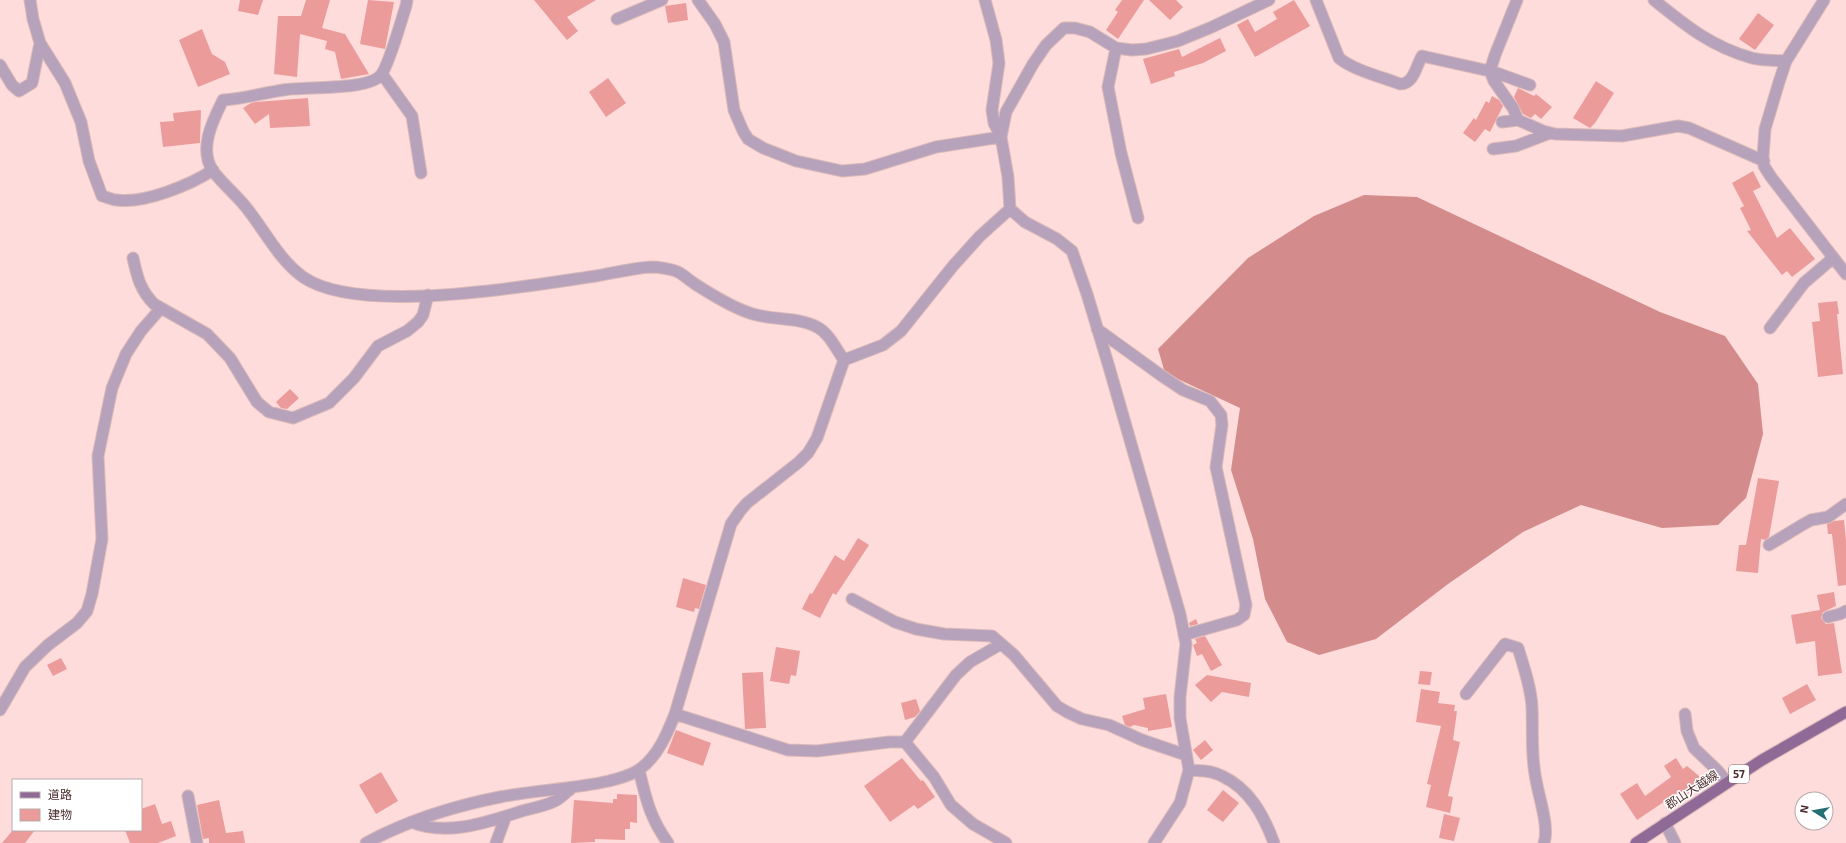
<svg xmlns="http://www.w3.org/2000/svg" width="1846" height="843" viewBox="0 0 1846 843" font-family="'Exo 2','Noto Sans JP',sans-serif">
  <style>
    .forest { fill: #d38c8b }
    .building { fill: #ea9b9a }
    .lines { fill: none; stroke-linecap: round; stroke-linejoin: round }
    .minor-casing { stroke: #dab9b8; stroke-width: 13 }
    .primary-casing { stroke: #dab9b8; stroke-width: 13 }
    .minor { stroke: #b7a2bc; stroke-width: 11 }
    .primary { stroke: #8f6a97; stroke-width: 11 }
    .labels { text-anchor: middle; stroke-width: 3; stroke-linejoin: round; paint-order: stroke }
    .shield { fill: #fff; stroke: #826b6b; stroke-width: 1 }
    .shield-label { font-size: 11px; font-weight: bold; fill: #4c2c2c }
    .street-label { font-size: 12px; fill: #4c2c2c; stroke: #fff }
  </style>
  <rect width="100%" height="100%" fill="#fedcdb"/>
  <path class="forest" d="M 1364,195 L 1417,197 L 1660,312 L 1725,336 L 1758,384 L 1763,434 L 1746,498 L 1718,525 L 1662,528 L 1581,505 L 1523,532 L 1448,584 L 1376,639 L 1319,655 L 1287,642 L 1265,599 L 1253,539 L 1231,470 L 1240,408 L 1165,373 L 1158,349 L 1248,258 L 1314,216 Z"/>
  <path class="building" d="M 240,0 L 263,0 L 258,15 L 238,11 Z
    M 306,0 L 330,0 L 322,28 L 345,34 L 369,74 L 341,79 L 335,52 L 325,49 L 327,41 L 300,34 L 297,77 L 274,74 L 278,16 L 301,16 Z
    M 368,0 L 394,2 L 385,49 L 360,44 Z
    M 534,0 L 596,0 L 567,17 L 578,31 L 567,40 Z
    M 1122,0 L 1144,0 L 1118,39 L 1106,30 L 1118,12 L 1115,10 Z
    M 1149,0 L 1176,0 L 1183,7 L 1170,20 Z
    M 1294,0 L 1310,26 L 1255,57 L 1237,25 L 1248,19 L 1255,32 L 1277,19 L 1273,12 Z
    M 686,3 L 688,20 L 668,23 L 665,6 Z
    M 1758,13 L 1774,25 L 1755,50 L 1739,39 Z
    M 202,29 L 212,54 L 225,62 L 230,74 L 198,87 L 179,40 Z
    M 1220,38 L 1226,51 L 1203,63 L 1174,72 L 1175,76 L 1151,84 L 1143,59 L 1179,49 L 1182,57 Z
    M 608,78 L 626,103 L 606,117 L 589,92 Z
    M 1596,81 L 1614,93 L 1595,123 L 1590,128 L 1573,118 Z
    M 1518,88 L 1534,96 L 1536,94 L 1552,107 L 1541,119 L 1535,114 L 1531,118 L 1523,114 L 1514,97 Z
    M 1492,96 L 1499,100 L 1503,106 L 1490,132 L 1485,129 L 1475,142 L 1463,133 L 1474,118 L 1476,120 L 1486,101 L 1489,103 Z
    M 308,98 L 310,126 L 270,128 L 269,114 L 255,124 L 243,108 L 251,103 L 256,102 Z
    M 201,110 L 200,143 L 163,147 L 160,122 L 174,121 L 173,113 Z
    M 1753,171 L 1761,187 L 1753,191 L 1777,238 L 1790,228 L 1815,259 L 1792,277 L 1787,271 L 1782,275 L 1747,231 L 1751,230 L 1740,208 L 1744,206 L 1732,183 Z
    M 1837,301 L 1839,314 L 1837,314 L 1843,374 L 1818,377 L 1812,322 L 1820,321 L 1818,303 Z
    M 290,389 L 299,398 L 287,409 L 281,408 L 276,402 Z
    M 1758,478 L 1779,481 L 1769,537 L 1765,540 L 1761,539 L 1758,573 L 1736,571 L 1739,545 L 1746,545 Z
    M 1844,520 L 1846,541 L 1846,585 L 1838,586 L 1832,534 L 1828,534 L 1827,524 L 1834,521 Z
    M 858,538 L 869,545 L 836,595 L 833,593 L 820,618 L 802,609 L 810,593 L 812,594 L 835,555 L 844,561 Z
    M 683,578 L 706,585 L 699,609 L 695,608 L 694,612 L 676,607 Z
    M 1834,592 L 1836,606 L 1823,612 L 1821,618 L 1826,624 L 1834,623 L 1842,673 L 1818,676 L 1815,641 L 1796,644 L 1791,615 L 1820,610 L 1817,595 Z
    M 1196,619 L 1198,624 L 1190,626 L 1189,623 Z
    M 1205,636 L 1222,665 L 1211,671 L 1202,654 L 1197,656 L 1193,645 L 1197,643 L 1195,639 Z
    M 776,647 L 800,651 L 796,676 L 791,675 L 789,684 L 770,681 Z
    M 61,658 L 67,669 L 53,676 L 47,665 Z
    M 1420,671 L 1432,672 L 1430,685 L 1418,684 Z
    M 763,672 L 766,728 L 745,729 L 742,673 Z
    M 1207,675 L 1251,683 L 1249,697 L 1222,692 L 1211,702 L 1195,685 Z
    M 1807,684 L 1816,700 L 1790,714 L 1782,698 Z
    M 1421,689 L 1440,692 L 1438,703 L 1455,705 L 1454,711 L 1457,711 L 1453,740 L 1460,742 L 1448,796 L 1453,797 L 1450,813 L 1426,807 L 1431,785 L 1427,784 L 1441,726 L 1416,722 Z
    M 1166,694 L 1172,727 L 1148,731 L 1148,728 L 1134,725 L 1130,727 L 1125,725 L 1122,716 L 1145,709 L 1143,698 Z
    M 916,699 L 920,711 L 915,717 L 905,720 L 901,703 Z
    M 676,730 L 711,743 L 703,766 L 667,753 Z
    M 1205,740 L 1213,750 L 1201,760 L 1193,750 Z
    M 902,758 L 921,781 L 923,780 L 935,797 L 918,809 L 914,805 L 890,822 L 864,786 Z
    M 1676,758 L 1683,769 L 1687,766 L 1704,780 L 1686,795 L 1680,791 L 1637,820 L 1620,794 L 1637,783 L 1645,796 L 1671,777 L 1664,766 Z
    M 381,772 L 398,801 L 376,814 L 359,785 Z
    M 1223,790 L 1239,803 L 1223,822 L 1207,810 Z
    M 617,794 L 637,795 L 637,823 L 630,822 L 630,829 L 625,829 L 625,840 L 595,839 L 595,842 L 571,843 L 574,800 L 613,803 L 613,799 L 617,799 Z
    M 219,800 L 226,833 L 243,831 L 245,843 L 209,843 L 209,838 L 203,839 L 197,805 Z
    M 155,804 L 162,824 L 171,821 L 176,836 L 158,843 L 130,843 L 125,830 L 141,830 L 141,809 Z
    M 1444,814 L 1460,818 L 1454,841 L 1439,838 Z
    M 13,830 L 35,830 L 25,843 L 2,843 Z"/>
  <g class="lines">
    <g class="minor-casing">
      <path id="minor" d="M 30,0 L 33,19 L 40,43 L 65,83 L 81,122 L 89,161 L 102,196 C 107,197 112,200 117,200 C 144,204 190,185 213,170
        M 407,0 L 406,6 C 401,21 389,65 381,75 C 368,91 304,86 283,90 C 263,93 243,99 223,100 C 213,120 198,149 213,171 C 222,183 235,194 245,206 C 264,229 278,259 303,277 C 359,316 528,286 596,276 C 614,273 633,268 651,267 C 658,267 672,269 678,272 C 684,275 689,280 695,284 C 709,293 730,306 747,312 C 768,321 797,316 817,327 C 829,333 836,349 844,360
        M 698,0 L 715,24 L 724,42 L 734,110 L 743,131 L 748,139 L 763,148 L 796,161 L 842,171 L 865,169 L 936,147 L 1001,137
        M 1316,0 L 1339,58 C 1353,70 1382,77 1400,84 C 1414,84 1416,66 1422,56 L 1494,72 L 1530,85
        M 1517,0 L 1495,55 L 1490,71 L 1494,81 L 1513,108 L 1518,120
        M 1654,0 C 1686,26 1712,47 1752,58 C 1763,61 1775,60 1786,61
        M 1824,0 L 1786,61 L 1779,82 L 1765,129 L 1763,156 L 1764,166 L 1771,177 L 1846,274
        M 617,19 L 662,0
        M 1116,48 L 1108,87 L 1121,153 L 1138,218
        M 0,65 L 12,85 L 19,91 L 32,83 L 40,43
        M 382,74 L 412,116 L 421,173
        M 1502,122 L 1518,120 L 1543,131 L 1555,134 L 1622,136 L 1678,126 L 1689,128 L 1764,161
        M 1001,137 L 1006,112 L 1033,64 L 1046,45 L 1064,28 L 1075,28 L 1090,32 L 1116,48 L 1132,50 L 1146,49 L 1178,41 L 1212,27 L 1269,0
        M 1493,149 L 1516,146 L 1550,133
        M 1010,209 L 1025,222 L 1057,239 L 1072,251 L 1087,294 L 1109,367 L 1180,614 L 1186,644 L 1180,697 L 1180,718 L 1189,770 L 1180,803 L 1154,843
        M 133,258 C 137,276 140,290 154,304 L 207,334 L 230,358 L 257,402 L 269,412 L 293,418 L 329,403 L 354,378 L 378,346 L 407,331 L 418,322 L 423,315 L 428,295
        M 1770,328 L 1804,283 L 1833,258
        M 1097,329 L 1162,376 L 1183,390 L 1210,401 L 1221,415 L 1222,425 L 1216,467 L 1246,605 L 1244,615 L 1237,620 L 1184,635
        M 1769,545 L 1802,525 L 1811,520 L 1828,517 L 1846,504
        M 852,599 L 895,622 L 916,629 L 944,634 L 992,636 L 1014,655 L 1057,706 L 1067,712 L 1082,719 L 1109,725 L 1142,740 L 1186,755
        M 1828,617 L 1840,614 L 1846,611
        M 1466,694 L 1505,644 L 1518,648 C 1524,667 1531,688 1532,707 C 1533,730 1531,752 1535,774 C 1537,792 1550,826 1544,843
        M 0,710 L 25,667 L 48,645 L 77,623 L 87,611 L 92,594 L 102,539 L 98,456 L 112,388 L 126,354 L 141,331 L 161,308
        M 675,714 L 788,750 L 817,751 L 889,742 L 905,742 L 934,777 L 951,805 L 973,824 L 1006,843
        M 1685,714 L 1687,731 L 1694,748 L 1718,771 L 1727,782
        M 905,742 L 956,675 L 970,662 L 1001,644
        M 639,770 C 646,799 650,818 668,843
        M 1189,770 C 1200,771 1212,770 1222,776 C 1250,789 1264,816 1274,843
        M 188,796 L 197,843
        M 411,822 C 447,837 488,822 522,811 C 533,808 545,806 555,801 C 561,798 566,792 572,788
        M 1665,823 L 1675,843
        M 366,843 C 407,821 454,806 500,797 C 536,790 573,789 609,781 C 619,778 631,776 640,769 C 658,756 667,734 675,714 L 731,524 L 740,511 L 747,503 L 799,462 L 808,453 L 817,438 L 844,360 L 883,345 L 901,331 L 953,266 L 980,236 L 1010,209 L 1008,177 L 1001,137 L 994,123 L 992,110 L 999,63 L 996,40 L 985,0
        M 496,843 L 506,816"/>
    </g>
    <g class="primary-casing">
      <path id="primary" d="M 1636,843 L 1762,760 L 1846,712"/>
    </g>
    <use href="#minor" class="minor"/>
    <use href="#primary" class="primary"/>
  </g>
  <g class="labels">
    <rect class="shield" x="1729" y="765" width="20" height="18" rx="3"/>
    <g class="shield-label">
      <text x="1739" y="778">57</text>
    </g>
    <g class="street-label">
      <text transform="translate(1692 790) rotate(-33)" y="4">郡山大越線</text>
    </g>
  </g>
  <rect x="12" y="779" width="130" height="52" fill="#ffffff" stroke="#b7abab"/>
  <rect x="20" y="792" width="20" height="6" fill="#8f6a97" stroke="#b7abab"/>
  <text x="48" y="799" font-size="12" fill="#4c2c2c">道路</text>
  <rect x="20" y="809" width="20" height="12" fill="#ea9b9a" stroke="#b7abab"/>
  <text x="48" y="819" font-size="12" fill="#4c2c2c">建物</text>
  <g transform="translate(1814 811) rotate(281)"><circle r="19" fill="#ffffff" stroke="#b7abab"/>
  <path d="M0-3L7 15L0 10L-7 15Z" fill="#247073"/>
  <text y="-6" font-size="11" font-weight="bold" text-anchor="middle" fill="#4c2c2c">N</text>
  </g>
</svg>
